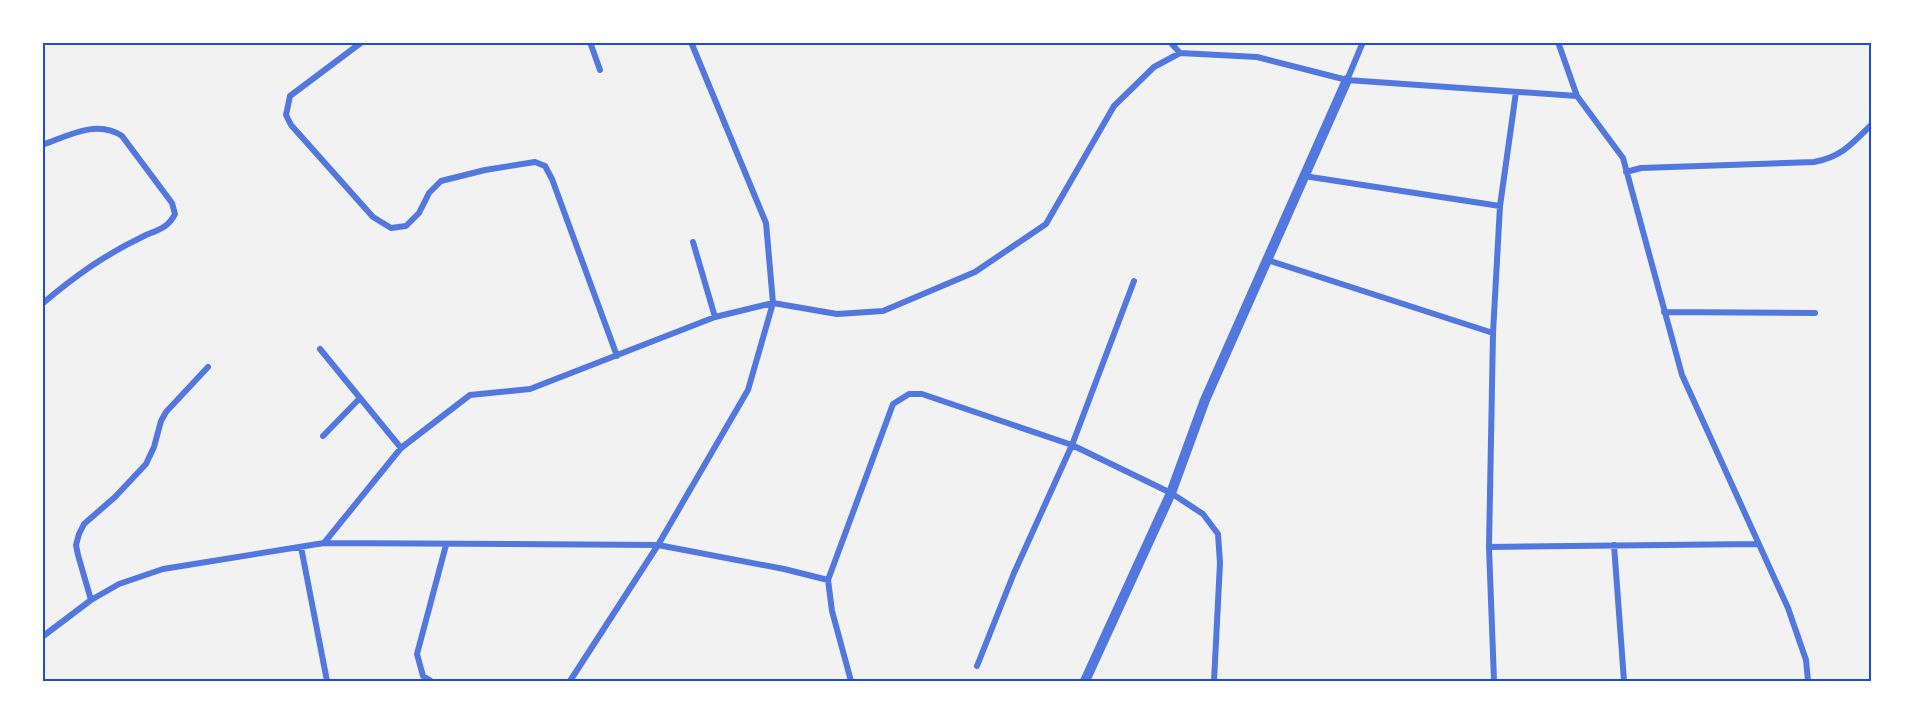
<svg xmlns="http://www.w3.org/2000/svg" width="1913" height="723" viewBox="0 0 1913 723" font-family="'Titillium Web',sans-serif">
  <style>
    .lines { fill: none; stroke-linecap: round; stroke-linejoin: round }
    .minor { stroke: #5277de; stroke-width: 6 }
    .tertiary { stroke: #5277de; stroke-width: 10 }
    .neatline { fill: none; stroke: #1d4ed8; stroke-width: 2 }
  </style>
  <rect width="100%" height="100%" fill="#f2f2f2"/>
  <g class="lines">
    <path class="minor" d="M 42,42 L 43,42
      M 362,42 L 290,96 L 286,115 L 291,125 L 373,217 L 391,228 L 406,226 L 419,213 L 429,193 L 441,181 L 485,170 L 535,162 L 545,166 L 552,179 L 617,356
      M 590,42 L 600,70
      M 1170,42 L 1180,53
      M 1558,42 L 1577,96
      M 1347,80 L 1363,42
      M 42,145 C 68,136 97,119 122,136 L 172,203 L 175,214 C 169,227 158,230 146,235 C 106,254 76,275 42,304
      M 1626,172 L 1641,168 L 1814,162 C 1841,157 1852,144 1871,125
      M 1304,176 L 1500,206
      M 693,242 L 715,317
      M 1267,260 L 1493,333
      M 1664,312 L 1815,313
      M 320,349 L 401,448
      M 323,436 L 360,398
      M 324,543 L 401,448 L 470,395 L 530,389 L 715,317 L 773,303 L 837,314 L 883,311 L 975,272 L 1046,224 L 1114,106 L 1154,67 L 1180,53 L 1257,57 L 1347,80 L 1577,96 L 1623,158 L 1682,375 L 1788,608 L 1806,660 L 1808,681
      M 1614,545 L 1624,681
      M 301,547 L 327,681
      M 1489,547 L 1757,544
      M 91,600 L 78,555 L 76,545 L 79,534 L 84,524 L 115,497 L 146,464 L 154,447 L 161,421 L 166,412 L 208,367
      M 42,637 L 91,600 L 119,584 L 163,569 L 324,543 L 658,545 L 784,569 L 828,580
      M 977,666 L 1014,573 L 1072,445 L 1134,281
      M 431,681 L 423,676 L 417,654 L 446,545
      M 570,681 L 658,545 L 748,390 L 773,303 L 766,223 L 691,42
      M 851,681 L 832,611 L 828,580 L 893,404 L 909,394 L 922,394 L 1072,445 L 1171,493 L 1203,514 L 1218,534 L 1220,563 L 1214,681
      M 1494,681 L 1489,547 L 1493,333 L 1500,206 L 1516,92"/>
    <path class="tertiary" d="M 1085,681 L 1171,493 L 1205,400 L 1347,80"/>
  </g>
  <rect width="1913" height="723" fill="none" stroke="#ffffff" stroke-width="87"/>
  <rect x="44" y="44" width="1826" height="636" class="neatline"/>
</svg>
